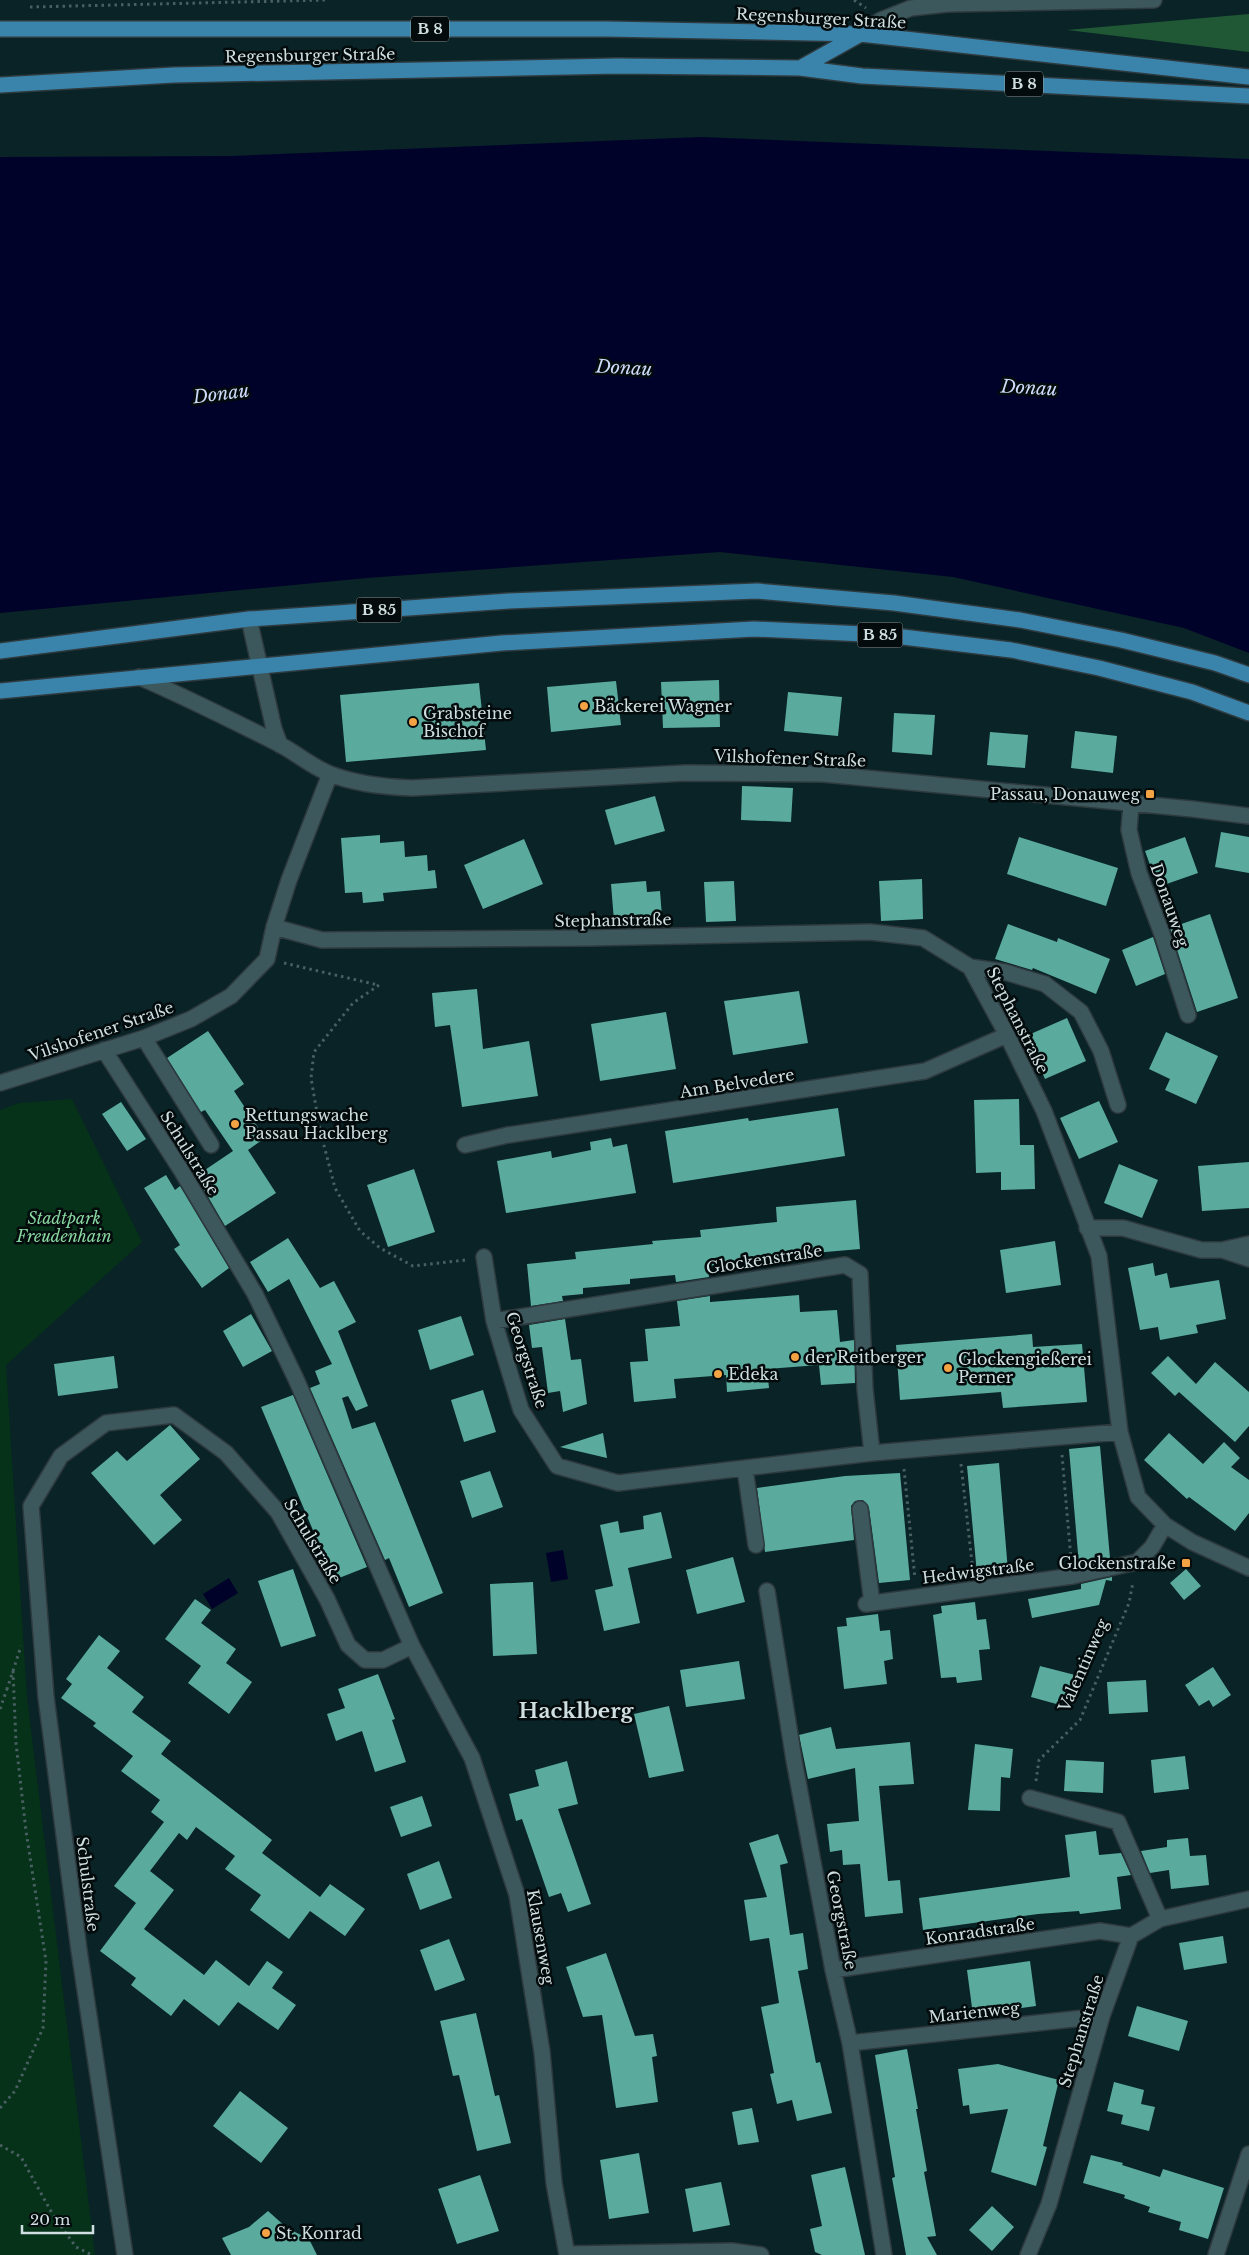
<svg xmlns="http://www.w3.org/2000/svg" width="1249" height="2255" viewBox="0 0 1249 2255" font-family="'Libre Baskerville',serif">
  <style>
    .green { fill: #053218 }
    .forest { fill: #205734 }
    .water { fill: #010229 }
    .building { fill: #5aab9e }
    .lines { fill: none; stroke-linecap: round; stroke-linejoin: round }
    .minor-casing { stroke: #2e3a3e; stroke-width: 18 }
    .major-casing { stroke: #2e3a3e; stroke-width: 18 }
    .path { stroke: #495f62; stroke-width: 3; stroke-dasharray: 2.5 4; stroke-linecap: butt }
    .minor { stroke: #3d585d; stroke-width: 15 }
    .major { stroke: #3a83aa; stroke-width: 15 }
    .poi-dot { fill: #f4a344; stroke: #030b0c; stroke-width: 2 }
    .labels { text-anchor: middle; stroke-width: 5; stroke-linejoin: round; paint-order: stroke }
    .shield { fill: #030b0c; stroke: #929fa0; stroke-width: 1 }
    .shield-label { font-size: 15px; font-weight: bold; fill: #cfdee0 }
    .street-label { font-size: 16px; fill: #cfdee0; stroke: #030b0c }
    .poi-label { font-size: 16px; fill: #cfdee0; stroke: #030b0c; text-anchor: start }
    .park-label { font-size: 16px; font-style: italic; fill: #88d8a0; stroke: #030b0c }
    .water-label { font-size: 18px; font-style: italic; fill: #cddaf9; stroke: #030b0c }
    .district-label { font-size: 21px; font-weight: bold; fill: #cfdee0; stroke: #030b0c }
  </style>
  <rect width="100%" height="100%" fill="#092327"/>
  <path class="green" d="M 72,1099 L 142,1242 L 6,1365 L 27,1697 L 95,2255 L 0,2255 L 0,1110 L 19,1103 Z"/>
  <path class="forest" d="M 1249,14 L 1249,52 L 1067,30 Z"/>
  <path class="water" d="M 701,137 L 1249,159 L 1249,653 L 1184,628 L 953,577 L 720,552 L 367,578 L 0,613 L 0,157 L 231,156 Z
    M 563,1550 L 568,1579 L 551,1582 L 546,1553 Z
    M 229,1578 L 238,1593 L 212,1609 L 203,1594 Z"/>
  <path class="building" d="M 719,680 L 720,727 L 663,728 L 661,682 Z
    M 616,681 L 621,725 L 551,732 L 547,687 Z
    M 479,683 L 486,750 L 346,762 L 340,695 Z
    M 788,692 L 842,697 L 838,736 L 784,731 Z
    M 894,713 L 935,715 L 932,755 L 892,752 Z
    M 1075,731 L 1117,736 L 1113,773 L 1071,768 Z
    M 990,732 L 1028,735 L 1025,768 L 987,765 Z
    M 742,786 L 793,788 L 791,822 L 741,820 Z
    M 655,796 L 665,831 L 615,845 L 605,810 Z
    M 1221,832 L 1249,837 L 1249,873 L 1215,867 Z
    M 380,835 L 380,843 L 404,841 L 405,857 L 427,855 L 428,871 L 435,870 L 437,888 L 383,893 L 384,901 L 363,903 L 362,892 L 345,893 L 341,838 Z
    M 1019,837 L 1118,868 L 1106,906 L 1007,874 Z
    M 1185,837 L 1198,873 L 1158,887 L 1145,851 Z
    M 524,839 L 543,884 L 483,909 L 464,865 Z
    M 922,879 L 923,919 L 881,921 L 879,881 Z
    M 646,881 L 647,892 L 660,891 L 662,917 L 614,921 L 611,884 Z
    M 734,881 L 736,921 L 706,922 L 704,882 Z
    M 1210,914 L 1238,998 L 1197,1012 L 1170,928 Z
    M 1008,924 L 1057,942 L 1058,938 L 1110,959 L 1096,994 L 1033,968 L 1032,970 L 995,959 Z
    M 1153,937 L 1165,974 L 1136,986 L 1122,950 Z
    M 477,989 L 483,1049 L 529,1041 L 538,1096 L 462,1107 L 450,1025 L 435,1027 L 432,993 Z
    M 799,991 L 808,1043 L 733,1055 L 724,1001 Z
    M 666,1012 L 676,1069 L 600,1081 L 591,1024 Z
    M 1067,1018 L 1086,1061 L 1045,1079 L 1026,1036 Z
    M 208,1031 L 244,1084 L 234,1091 L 265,1138 L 248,1150 L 276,1193 L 225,1226 L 196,1176 L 233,1151 L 205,1110 L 201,1112 L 167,1058 Z
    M 1166,1032 L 1218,1056 L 1196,1104 L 1165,1090 L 1170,1079 L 1149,1069 Z
    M 1019,1099 L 1020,1145 L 1034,1145 L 1035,1189 L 1001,1190 L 1001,1172 L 976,1173 L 974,1100 Z
    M 1099,1101 L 1118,1142 L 1079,1159 L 1060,1118 Z
    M 121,1102 L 146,1139 L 127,1151 L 102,1114 Z
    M 838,1108 L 845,1156 L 673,1183 L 665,1131 L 748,1118 L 749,1121 Z
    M 611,1138 L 613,1147 L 627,1144 L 636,1193 L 506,1213 L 497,1161 L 551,1151 L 552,1158 L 591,1150 L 590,1142 Z
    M 1249,1162 L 1249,1208 L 1202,1211 L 1198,1166 Z
    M 1119,1164 L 1158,1180 L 1142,1218 L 1104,1203 Z
    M 414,1169 L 435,1232 L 388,1247 L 367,1185 Z
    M 166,1175 L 175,1190 L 180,1186 L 229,1268 L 202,1288 L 174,1249 L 180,1245 L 144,1188 Z
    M 856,1200 L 860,1249 L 755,1258 L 755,1261 L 708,1266 L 709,1277 L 676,1282 L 675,1275 L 630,1279 L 630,1284 L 583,1288 L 583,1294 L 562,1296 L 563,1301 L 531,1306 L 527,1264 L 576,1259 L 575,1252 L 653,1244 L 652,1241 L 701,1237 L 700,1230 L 777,1222 L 776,1207 Z
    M 288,1238 L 320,1288 L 334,1281 L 356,1322 L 338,1331 L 368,1406 L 356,1411 L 348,1396 L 342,1398 L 352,1429 L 375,1422 L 443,1593 L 409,1607 L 389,1558 L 385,1560 L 310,1388 L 320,1384 L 315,1371 L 332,1364 L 289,1279 L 268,1292 L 250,1262 Z
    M 1055,1241 L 1061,1285 L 1006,1293 L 1000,1250 Z
    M 1153,1263 L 1155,1276 L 1167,1273 L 1170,1288 L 1219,1280 L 1226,1319 L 1196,1325 L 1198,1333 L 1160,1340 L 1158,1327 L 1140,1330 L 1128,1268 Z
    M 799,1295 L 800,1312 L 837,1310 L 840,1342 L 854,1340 L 855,1383 L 821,1385 L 819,1365 L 767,1369 L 769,1388 L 727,1392 L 726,1375 L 674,1379 L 676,1398 L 634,1402 L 630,1362 L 648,1361 L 645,1329 L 680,1326 L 677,1301 L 710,1296 L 710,1302 Z
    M 251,1314 L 272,1351 L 243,1367 L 223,1331 Z
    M 461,1316 L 474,1355 L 430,1370 L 418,1330 Z
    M 565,1319 L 571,1360 L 581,1359 L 587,1404 L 563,1412 L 560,1391 L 548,1393 L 542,1347 L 532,1348 L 529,1325 Z
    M 1032,1334 L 1033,1347 L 1082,1344 L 1087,1402 L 1003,1408 L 1001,1392 L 900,1400 L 896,1345 Z
    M 114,1356 L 118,1388 L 58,1396 L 54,1364 Z
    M 1168,1356 L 1196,1384 L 1215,1362 L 1249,1392 L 1249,1426 L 1235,1442 L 1179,1392 L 1175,1396 L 1151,1373 Z
    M 483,1390 L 496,1432 L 464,1442 L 451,1400 Z
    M 293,1395 L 367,1567 L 334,1580 L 261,1407 Z
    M 170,1425 L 200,1459 L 160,1495 L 182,1520 L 154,1545 L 91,1473 L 117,1451 L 127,1461 Z
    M 603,1433 L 607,1458 L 560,1447 Z
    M 1169,1433 L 1203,1464 L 1224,1442 L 1240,1458 L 1231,1467 L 1249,1480 L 1249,1513 L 1235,1531 L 1189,1497 L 1187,1499 L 1144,1460 Z
    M 1100,1446 L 1110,1558 L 1079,1565 L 1069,1449 Z
    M 999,1463 L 1008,1571 L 977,1574 L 967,1466 Z
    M 490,1471 L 503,1507 L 472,1518 L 460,1481 Z
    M 900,1473 L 910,1580 L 879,1583 L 869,1508 L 863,1500 L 855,1501 L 851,1506 L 854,1540 L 765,1552 L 757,1488 L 845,1476 Z
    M 661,1512 L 672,1558 L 628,1568 L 640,1623 L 604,1631 L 595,1590 L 613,1586 L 600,1525 L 618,1521 L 620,1533 L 644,1529 L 643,1516 Z
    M 733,1557 L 745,1602 L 697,1614 L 686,1570 Z
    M 293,1569 L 316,1636 L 281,1647 L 258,1581 Z
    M 1186,1569 L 1201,1586 L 1184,1600 L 1170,1583 Z
    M 1112,1577 L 1112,1581 L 1106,1580 L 1099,1605 L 1032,1618 L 1028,1599 L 1081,1589 L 1081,1584 Z
    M 533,1582 L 537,1654 L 493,1656 L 490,1584 Z
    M 195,1599 L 211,1610 L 201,1623 L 236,1649 L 226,1663 L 252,1682 L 229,1714 L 188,1683 L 201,1666 L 165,1639 Z
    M 975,1602 L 977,1620 L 986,1619 L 990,1649 L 979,1650 L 982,1680 L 957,1683 L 956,1677 L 941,1678 L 933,1615 L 942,1613 L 941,1606 Z
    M 878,1614 L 880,1631 L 890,1630 L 893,1659 L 884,1661 L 887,1684 L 844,1689 L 837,1627 L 847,1626 L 846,1618 Z
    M 99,1635 L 120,1651 L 107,1668 L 144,1697 L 132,1712 L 171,1741 L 161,1754 L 272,1840 L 262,1853 L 320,1897 L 330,1884 L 365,1909 L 345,1936 L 310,1911 L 289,1939 L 250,1910 L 261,1895 L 225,1869 L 235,1856 L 196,1827 L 187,1840 L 179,1833 L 150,1871 L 174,1890 L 144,1929 L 204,1975 L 216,1960 L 249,1986 L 267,1961 L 283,1972 L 272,1988 L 296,2005 L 278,2030 L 238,2002 L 219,2026 L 184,1999 L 171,2016 L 131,1985 L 136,1978 L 100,1951 L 136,1903 L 114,1886 L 164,1822 L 151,1812 L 160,1800 L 121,1771 L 133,1756 L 93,1726 L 96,1723 L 61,1698 L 72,1684 L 66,1679 Z
    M 739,1661 L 745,1699 L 686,1707 L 680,1670 Z
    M 1040,1666 L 1079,1676 L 1071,1708 L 1031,1697 Z
    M 1213,1667 L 1231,1695 L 1213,1707 L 1209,1700 L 1199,1706 L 1185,1685 Z
    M 378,1674 L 395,1719 L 392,1720 L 406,1762 L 375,1772 L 362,1731 L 336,1741 L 327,1714 L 345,1708 L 338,1689 Z
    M 1146,1680 L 1148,1712 L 1109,1714 L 1107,1682 Z
    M 669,1706 L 684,1771 L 649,1778 L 634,1714 Z
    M 831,1727 L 836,1749 L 910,1742 L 914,1784 L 879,1786 L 888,1881 L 900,1880 L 903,1913 L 865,1917 L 860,1864 L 843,1865 L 842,1850 L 830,1852 L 827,1824 L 859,1821 L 855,1768 L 808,1779 L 799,1735 Z
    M 975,1744 L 1013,1749 L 1010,1778 L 1001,1777 L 1000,1811 L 968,1810 Z
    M 1185,1756 L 1189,1789 L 1154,1793 L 1151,1760 Z
    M 1066,1760 L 1104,1762 L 1103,1793 L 1064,1791 Z
    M 567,1761 L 578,1804 L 558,1809 L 591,1904 L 568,1912 L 561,1893 L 549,1897 L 522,1819 L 516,1821 L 509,1794 L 539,1786 L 535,1770 Z
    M 422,1796 L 432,1826 L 401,1837 L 390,1807 Z
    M 1096,1831 L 1099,1855 L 1121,1853 L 1131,1875 L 1117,1877 L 1121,1909 L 1080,1914 L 1079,1911 L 1038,1914 L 923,1930 L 919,1898 L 1070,1877 L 1065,1835 Z
    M 778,1834 L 788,1863 L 780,1865 L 790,1935 L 803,1933 L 808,1969 L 798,1971 L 816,2063 L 820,2062 L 832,2113 L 797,2121 L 792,2100 L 777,2104 L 770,2074 L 774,2073 L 761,2007 L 779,2003 L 769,1938 L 750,1941 L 744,1900 L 767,1897 L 749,1843 Z
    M 1188,1838 L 1190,1856 L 1206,1855 L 1209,1885 L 1171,1889 L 1169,1870 L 1150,1873 L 1141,1851 L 1167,1847 L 1167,1840 Z
    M 439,1861 L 452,1898 L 420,1910 L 407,1874 Z
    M 1223,1936 L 1227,1963 L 1184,1970 L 1179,1943 Z
    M 449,1939 L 465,1980 L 435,1991 L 420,1950 Z
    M 606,1953 L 635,2036 L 653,2034 L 657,2056 L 652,2057 L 658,2102 L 616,2108 L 602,2015 L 583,2017 L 566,1967 Z
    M 1030,1961 L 1036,2006 L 973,2015 L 967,1970 Z
    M 1137,2006 L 1188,2021 L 1179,2051 L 1128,2036 Z
    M 476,2013 L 495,2096 L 499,2095 L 511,2143 L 477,2151 L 459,2075 L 453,2076 L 440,2021 Z
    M 907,2049 L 918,2109 L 916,2109 L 927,2171 L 924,2172 L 936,2236 L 927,2237 L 937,2255 L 906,2255 L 892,2178 L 895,2177 L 875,2055 Z
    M 998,2064 L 1059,2080 L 1043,2146 L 1047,2147 L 1036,2186 L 991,2172 L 1008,2109 L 970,2114 L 969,2105 L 963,2106 L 958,2069 Z
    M 1114,2082 L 1144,2090 L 1141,2104 L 1155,2107 L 1149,2131 L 1121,2124 L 1123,2115 L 1107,2111 Z
    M 240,2091 L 288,2128 L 261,2163 L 213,2126 Z
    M 752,2108 L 759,2142 L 738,2145 L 732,2112 Z
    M 639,2153 L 649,2213 L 609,2219 L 600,2160 Z
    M 1091,2155 L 1123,2163 L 1122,2165 L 1160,2177 L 1163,2169 L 1224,2188 L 1208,2239 L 1179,2230 L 1181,2222 L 1148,2212 L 1150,2207 L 1124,2198 L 1125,2195 L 1083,2183 Z
    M 845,2167 L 865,2255 L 822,2255 L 815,2252 L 810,2229 L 822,2226 L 811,2175 Z
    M 480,2175 L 499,2231 L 457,2244 L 438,2189 Z
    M 721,2182 L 730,2225 L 693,2232 L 685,2189 Z
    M 992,2206 L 1014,2227 L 992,2251 L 969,2230 Z
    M 268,2211 L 287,2228 L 309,2239 L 317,2255 L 231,2255 L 222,2238 L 249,2227 Z"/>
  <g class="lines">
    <g class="minor-casing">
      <path id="minor" d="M 860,34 L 881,20 L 911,8 L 948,4 L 1154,0
        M 249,619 L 274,729 L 280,745
        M 139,677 C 186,697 231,720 277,743 C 295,752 311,766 330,774 C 356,784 385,787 412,788 L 685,773 L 823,774 L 1192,809 L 1249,816
        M 1131,804 L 1129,830 L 1139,873 L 1162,934 L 1188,1015
        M 274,927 L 322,940 L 588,938 L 870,932 L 923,938 L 970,967 L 1007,1035 L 1044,1111 L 1099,1256 L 1120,1432 L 1138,1497 L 1165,1525 L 1192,1542 L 1249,1568
        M 970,967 L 1005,972 L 1045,984 L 1081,1012 L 1101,1051 L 1118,1105
        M 144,1038 L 211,1145
        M 104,1050 L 181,1170 L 255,1294 L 296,1379 L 412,1646 L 383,1660 L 365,1660 L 348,1645 L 327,1599 L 278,1512 L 226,1453 L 174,1415 L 106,1423 L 61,1456 L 31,1506 L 46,1697 L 79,1950 L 125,2255
        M 0,1083 L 144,1038 L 191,1019 L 231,996 L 267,959 L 274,927 L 289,880 L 330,774
        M 465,1145 L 508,1135 L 925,1071 L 1007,1035
        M 1087,1228 L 1123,1228 L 1201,1250 L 1222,1250 L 1249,1244
        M 1222,1250 L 1249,1259
        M 484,1257 L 494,1321 L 521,1410 L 557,1466 L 618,1483 L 872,1453 L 1120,1432
        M 494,1321 L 845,1265 L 860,1274 L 865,1389 L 872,1453
        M 745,1469 L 756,1545
        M 860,1509 L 872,1603
        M 767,1591 L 794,1760 L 833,1970 L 850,2043 L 884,2255
        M 866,1604 L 1073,1576 L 1137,1562 L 1152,1547 L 1165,1525
        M 412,1646 L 472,1758 L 517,1895 L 542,2052 L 554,2183 L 567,2255
        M 1030,1798 L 1118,1822 L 1160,1919
        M 833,1970 L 1100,1931 L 1131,1936
        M 850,2043 L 1102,2016
        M 567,2254 L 732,2251 L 761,2255
        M 1028,2255 L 1049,2204 L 1102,2016 L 1131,1936 L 1160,1919 L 1249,1899
        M 1216,2255 L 1249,2154"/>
    </g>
    <g class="major-casing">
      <path id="major" d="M 0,29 L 606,29 L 860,34 L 1249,77
        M 800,68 L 859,35
        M 0,85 L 174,75 L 617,66 L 800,68 L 862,76 L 1249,96
        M 0,651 L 249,619 L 509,601 L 757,591 L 894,603 L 1020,620 L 1121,640 L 1215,663 L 1249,675
        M 0,691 L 502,643 L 754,629 L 886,635 L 1011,650 L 1099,668 L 1192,692 L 1249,713"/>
    </g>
    <path class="path" d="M 854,0 L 866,8
      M 30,7 L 325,0
      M 284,963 L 378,985
      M 379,985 L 353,1003 L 314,1052 L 311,1078 L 320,1130 L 335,1188 L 360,1231 L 380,1248 L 413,1266 L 466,1260
      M 1062,1455 L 1071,1559
      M 961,1464 L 973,1572
      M 904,1469 L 915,1579
      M 13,1671 L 21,1646
      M 0,1709 L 7,1689
      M 1036,1781 L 1039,1760 L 1080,1720 L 1129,1603 L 1133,1582
      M 0,2108 L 15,2091 L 43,2028 L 46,1961 L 26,1831 L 16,1743 L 13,1671 L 7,1689
      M 0,2145 L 21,2157 L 53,2215 L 76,2247 L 92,2255"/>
    <use href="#minor" class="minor"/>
    <use href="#major" class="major"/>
  </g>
  <g class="poi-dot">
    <circle cx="584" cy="706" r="5"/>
    <circle cx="413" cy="722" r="5"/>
    <rect x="1145" y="789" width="10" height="10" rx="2.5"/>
    <circle cx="235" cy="1124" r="5"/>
    <circle cx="795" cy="1357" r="5"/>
    <circle cx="948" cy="1368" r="5"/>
    <circle cx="718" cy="1374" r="5"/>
    <rect x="1181" y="1558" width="10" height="10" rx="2.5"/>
    <circle cx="266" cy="2233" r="5"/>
  </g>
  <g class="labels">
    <g class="shield">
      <rect x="411" y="16.5" width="38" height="25" rx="4"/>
      <rect x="1005" y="71.5" width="38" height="25" rx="4"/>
      <rect x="356.5" y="597.5" width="45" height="25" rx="4"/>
      <rect x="857.5" y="622.5" width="45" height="25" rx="4"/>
    </g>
    <g class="shield-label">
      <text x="430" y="34">B 8</text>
      <text x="1024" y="89">B 8</text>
      <text x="379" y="615">B 85</text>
      <text x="880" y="640">B 85</text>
    </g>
    <g class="street-label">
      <text transform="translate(821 18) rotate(3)" y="6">Regensburger Straße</text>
      <text transform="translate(310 55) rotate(-1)" y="6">Regensburger Straße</text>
      <text transform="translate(790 758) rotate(2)" y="6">Vilshofener Straße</text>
      <text transform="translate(1170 905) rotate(71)" y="6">Donauweg</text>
      <text transform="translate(613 920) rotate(-1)" y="6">Stephanstraße</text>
      <text transform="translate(1018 1020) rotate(63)" y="6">Stephanstraße</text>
      <text transform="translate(101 1031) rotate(-19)" y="6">Vilshofener Straße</text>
      <text transform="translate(737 1083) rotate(-9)" y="6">Am Belvedere</text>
      <text transform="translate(190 1153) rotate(58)" y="6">Schulstraße</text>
      <text transform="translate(764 1259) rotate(-9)" y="6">Glockenstraße</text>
      <text transform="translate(527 1360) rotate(72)" y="6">Georgstraße</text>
      <text transform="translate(313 1541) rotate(59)" y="6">Schulstraße</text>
      <text transform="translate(978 1571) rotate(-7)" y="6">Hedwigstraße</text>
      <text transform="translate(1083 1665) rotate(-66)" y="6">Valentinweg</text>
      <text transform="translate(88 1884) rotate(83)" y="6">Schulstraße</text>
      <text transform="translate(842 1920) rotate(79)" y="6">Georgstraße</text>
      <text transform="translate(980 1931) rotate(-8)" y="6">Konradstraße</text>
      <text transform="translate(541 1937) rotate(80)" y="6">Klausenweg</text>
      <text transform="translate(974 2012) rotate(-6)" y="6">Marienweg</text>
      <text transform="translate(1081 2031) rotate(-73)" y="6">Stephanstraße</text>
    </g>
    <g class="poi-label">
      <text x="594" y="712">Bäckerei Wagner</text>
      <text x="423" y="719">Grabsteine<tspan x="423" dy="18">Bischof</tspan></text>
      <text x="1140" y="800" text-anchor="end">Passau, Donauweg</text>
      <text x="245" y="1121">Rettungswache<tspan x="245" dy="18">Passau Hacklberg</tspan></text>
      <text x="805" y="1363">der Reitberger</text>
      <text x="958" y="1365">Glockengießerei<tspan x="958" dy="18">Perner</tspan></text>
      <text x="728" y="1380">Edeka</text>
      <text x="1176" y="1569" text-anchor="end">Glockenstraße</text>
      <text x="276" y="2239">St. Konrad</text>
    </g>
    <g class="park-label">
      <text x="64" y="1224">Stadtpark<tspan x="64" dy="18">Freudenhain</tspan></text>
    </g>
    <g class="water-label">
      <text transform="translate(624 368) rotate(3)" y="6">Donau</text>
      <text transform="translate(1029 388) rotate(3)" y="6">Donau</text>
      <text transform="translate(221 394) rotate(-7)" y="6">Donau</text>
    </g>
    <g class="district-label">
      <text x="576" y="1718">Hacklberg</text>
    </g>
  </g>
  <path d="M22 2225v8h71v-8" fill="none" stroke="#cfdee0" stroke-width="2.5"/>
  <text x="30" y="2225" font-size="15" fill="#cfdee0" stroke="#030b0c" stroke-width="4" paint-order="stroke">20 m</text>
</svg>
